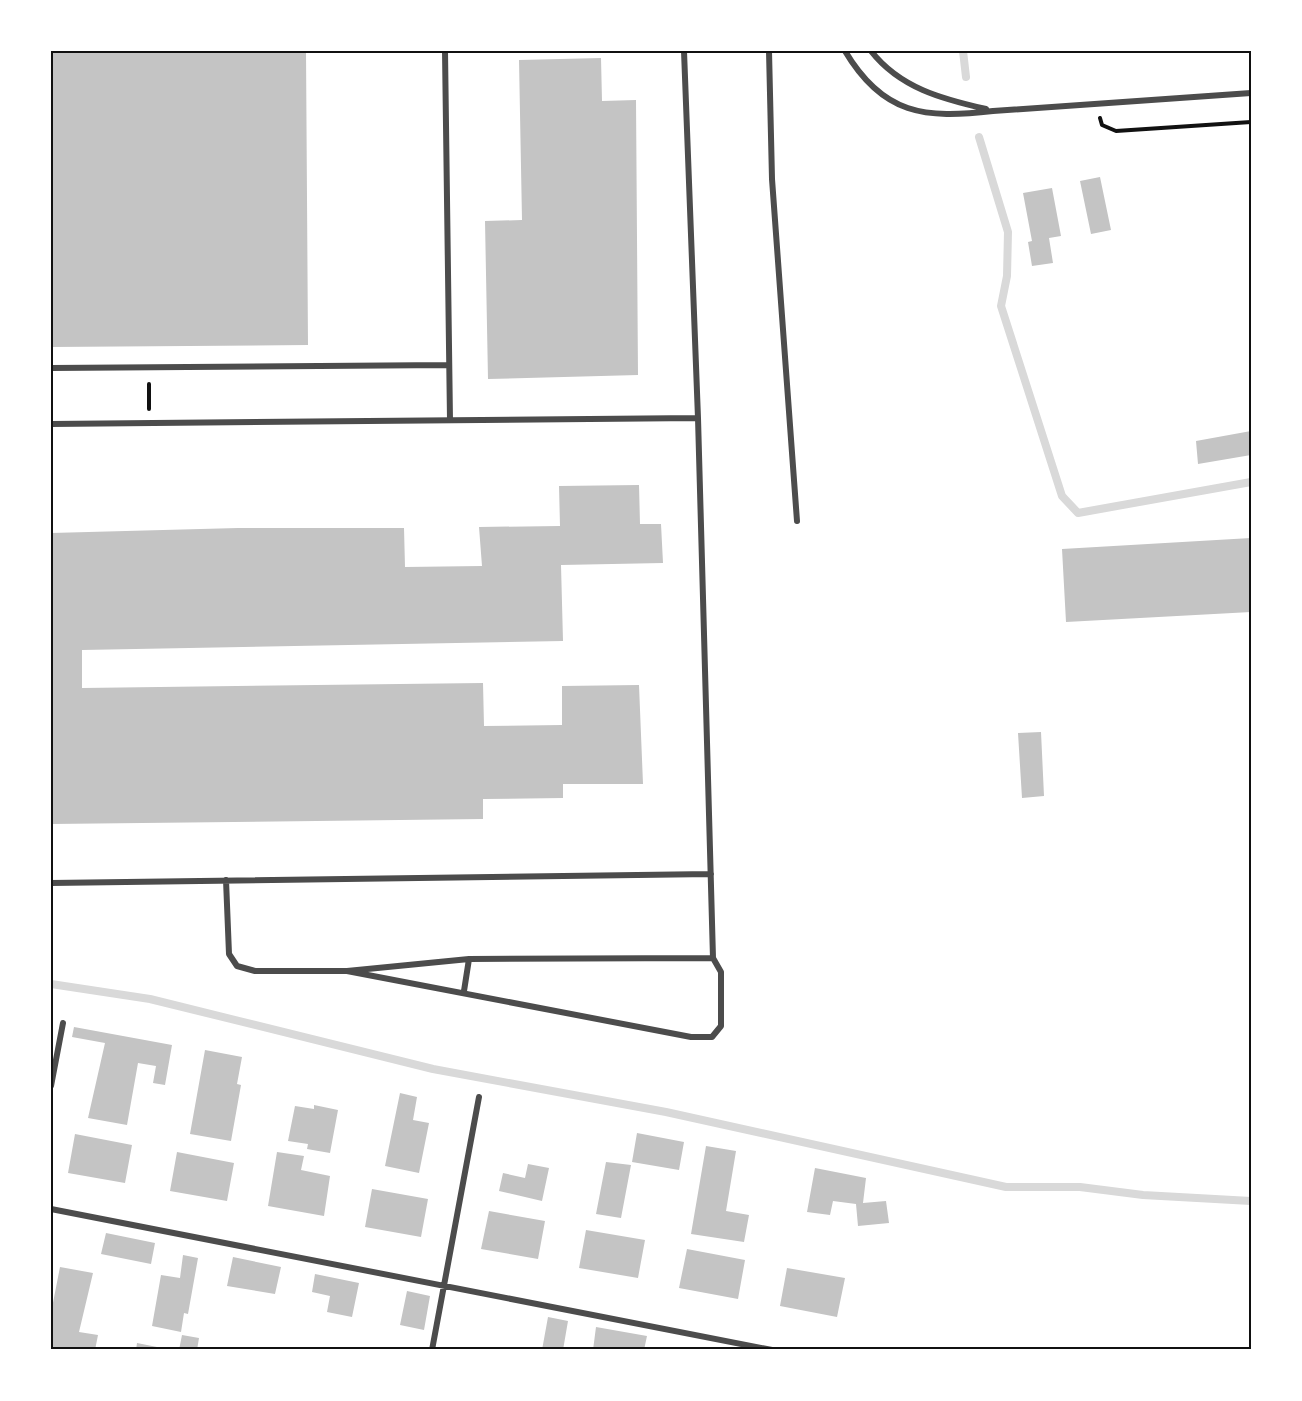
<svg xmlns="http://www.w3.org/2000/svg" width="1302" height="1401" viewBox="0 0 1302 1401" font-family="'Fira Sans',sans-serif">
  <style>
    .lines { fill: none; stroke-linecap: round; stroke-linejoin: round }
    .stream { stroke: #d9d9d9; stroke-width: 8 }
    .building { fill: #c4c4c4 }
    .path { stroke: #111; stroke-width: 4 }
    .minor { stroke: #4c4c4c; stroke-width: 6 }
    .neatline { fill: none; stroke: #111; stroke-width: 2 }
  </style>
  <rect width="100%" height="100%" fill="#fff"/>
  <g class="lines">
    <path class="stream" d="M 963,51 L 966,77
      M 979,137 L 1008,232 L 1007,276 L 1001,306 L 1062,496 L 1078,513 L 1251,482
      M 51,984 L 150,999 L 433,1069 L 666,1112 L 1006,1187 L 1080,1187 L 1143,1195 L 1251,1201"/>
  </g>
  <path class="building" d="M 51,51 L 306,51 L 308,345 L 51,347 Z
    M 601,58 L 602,101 L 636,100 L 638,375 L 488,379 L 485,221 L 522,220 L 519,60 Z
    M 1100,177 L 1111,230 L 1091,234 L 1080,181 Z
    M 1052,188 L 1061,236 L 1049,238 L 1053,263 L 1032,266 L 1028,242 L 1032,241 L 1023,193 Z
    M 1251,431 L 1251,455 L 1198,464 L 1196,441 Z
    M 639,485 L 640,524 L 661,524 L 663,563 L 561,565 L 563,641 L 82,650 L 82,688 L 483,683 L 484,726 L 562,725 L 562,686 L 639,685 L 643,784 L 563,784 L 563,798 L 483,799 L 483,819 L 51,824 L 51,533 L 238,528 L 404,528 L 405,567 L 482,566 L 479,527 L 560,526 L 559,486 Z
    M 1251,538 L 1251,612 L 1066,622 L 1062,549 Z
    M 1041,732 L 1044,796 L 1022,798 L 1018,733 Z
    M 74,1027 L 172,1045 L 165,1085 L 153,1083 L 156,1066 L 138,1063 L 127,1125 L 88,1118 L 105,1043 L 72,1037 Z
    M 205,1050 L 242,1057 L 237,1084 L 241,1085 L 231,1141 L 190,1134 Z
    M 400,1093 L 417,1097 L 413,1120 L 429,1123 L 419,1173 L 385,1166 Z
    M 314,1105 L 338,1110 L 330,1153 L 307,1149 L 308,1144 L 288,1141 L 295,1106 L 314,1109 Z
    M 637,1133 L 684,1142 L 679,1170 L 632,1162 Z
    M 75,1134 L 132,1145 L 125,1183 L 68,1173 Z
    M 706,1146 L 736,1151 L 726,1211 L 749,1215 L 744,1242 L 691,1234 Z
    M 177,1152 L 234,1163 L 227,1201 L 170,1191 Z
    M 277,1152 L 304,1156 L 301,1170 L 330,1176 L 324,1216 L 268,1206 Z
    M 606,1162 L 631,1165 L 621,1218 L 596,1214 Z
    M 528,1164 L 549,1168 L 542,1201 L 499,1191 L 503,1173 L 525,1178 Z
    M 815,1168 L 866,1178 L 863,1203 L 886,1201 L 889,1223 L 858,1226 L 856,1204 L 833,1201 L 830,1215 L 807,1212 Z
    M 372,1189 L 428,1199 L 421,1237 L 365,1227 Z
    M 489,1211 L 545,1221 L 538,1259 L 481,1249 Z
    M 586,1230 L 645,1240 L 638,1278 L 579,1268 Z
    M 106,1233 L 155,1243 L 151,1264 L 101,1254 Z
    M 687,1249 L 745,1260 L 738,1299 L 679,1288 Z
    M 183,1255 L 198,1258 L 188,1314 L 184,1313 L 181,1332 L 152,1326 L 161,1275 L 180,1278 Z
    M 233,1257 L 281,1267 L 275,1294 L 227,1286 Z
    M 60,1267 L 93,1273 L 79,1332 L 98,1335 L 95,1350 L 51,1350 L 51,1313 Z
    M 787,1268 L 845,1278 L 837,1317 L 780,1306 Z
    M 315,1274 L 359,1283 L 352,1317 L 327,1312 L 330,1296 L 312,1292 Z
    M 407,1291 L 430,1296 L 424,1330 L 400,1325 Z
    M 548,1317 L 568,1321 L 563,1350 L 542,1350 Z
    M 596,1327 L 647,1336 L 644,1350 L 593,1350 Z
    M 182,1335 L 199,1338 L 197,1350 L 179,1350 Z
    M 137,1343 L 167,1349 L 167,1350 L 136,1350 Z"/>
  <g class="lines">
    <path class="path" d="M 1100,118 L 1102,125 L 1116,131 L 1251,122
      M 149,384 L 149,409"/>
    <path class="minor" d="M 445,51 L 450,420
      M 769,51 L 772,179 L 797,521
      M 845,51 C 883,115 925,119 993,111 L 1251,93
      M 871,51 C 900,88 942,99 986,109
      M 51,368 L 449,365
      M 51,424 L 698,418
      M 226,880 L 229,954 L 237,966 L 255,971 L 347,971 L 469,959 L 713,958
      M 51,883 L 711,874
      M 347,971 L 691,1037 L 712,1037 L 721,1026 L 721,972 L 713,958 L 698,418 L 684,51
      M 464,991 L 469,959
      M 51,1086 L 63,1023
      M 51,1209 L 772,1350
      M 432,1350 L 479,1097"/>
  </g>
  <rect width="1302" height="1401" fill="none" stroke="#ffffff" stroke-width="105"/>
  <rect x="52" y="52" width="1198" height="1296" class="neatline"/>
</svg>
